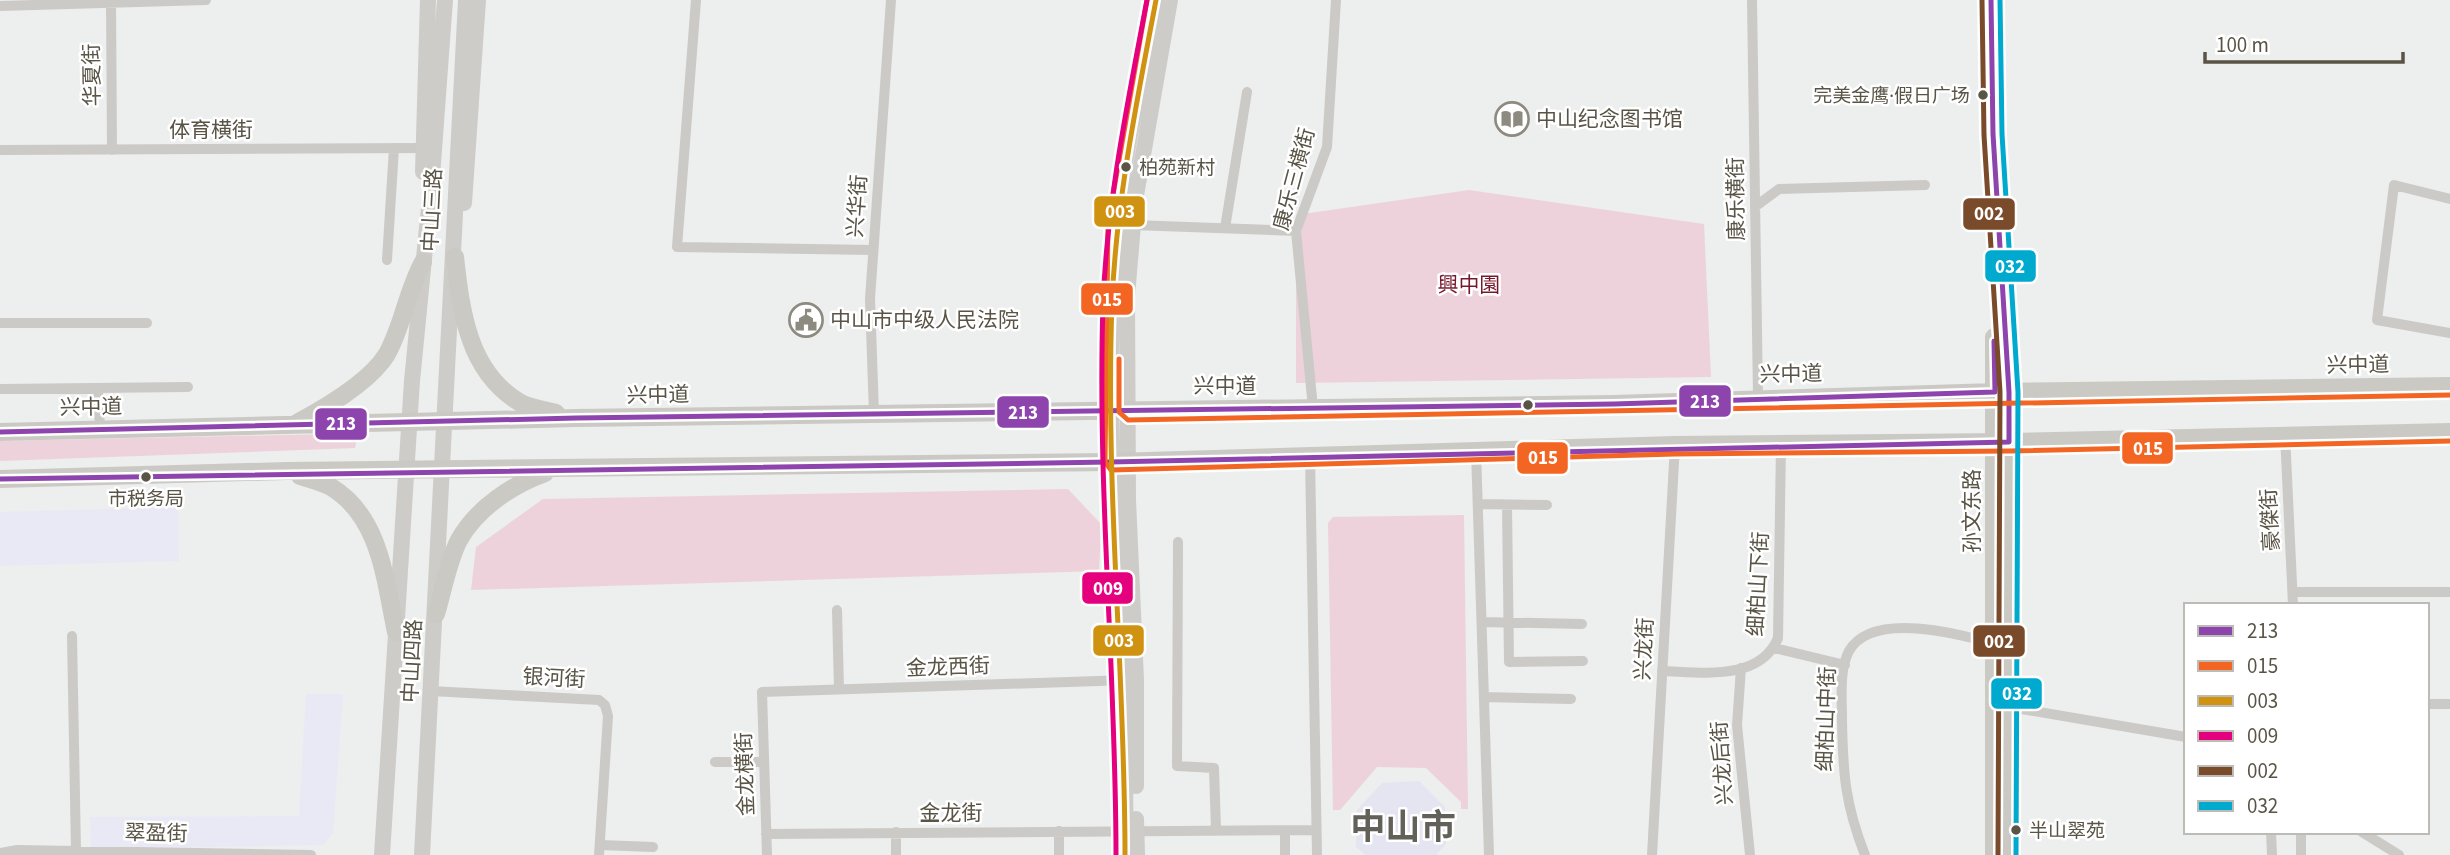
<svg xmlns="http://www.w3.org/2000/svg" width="2450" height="855" viewBox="0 0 2450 855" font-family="'Source Sans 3','Noto Sans SC',sans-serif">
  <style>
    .commercial { fill: #e9e9f5 }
    .green { fill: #edd2db }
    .sand { fill: #e4e5f0 }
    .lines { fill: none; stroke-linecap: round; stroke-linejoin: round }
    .street { stroke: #cccac7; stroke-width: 10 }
    .secondary { stroke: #cdccc8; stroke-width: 16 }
    .primary { stroke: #cac9c4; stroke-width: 18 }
    .bus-1-casing { stroke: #fff; stroke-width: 10 }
    .bus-2-casing { stroke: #fff; stroke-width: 10 }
    .bus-3-casing { stroke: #fff; stroke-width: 10 }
    .bus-4-casing { stroke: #fff; stroke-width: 10 }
    .bus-5-casing { stroke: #fff; stroke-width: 10 }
    .bus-6-casing { stroke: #fff; stroke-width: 10 }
    .bus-1 { stroke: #8e44ad; stroke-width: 5 }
    .bus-2 { stroke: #f26522; stroke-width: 5 }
    .bus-3 { stroke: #d09211; stroke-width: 5 }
    .bus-4 { stroke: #e5007d; stroke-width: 5 }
    .bus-5 { stroke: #7a4b2a; stroke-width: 5 }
    .bus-6 { stroke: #00a9ce; stroke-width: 5 }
    .bus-dot { fill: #595445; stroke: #fff; stroke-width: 2.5 }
    .labels { text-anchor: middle; stroke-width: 5; stroke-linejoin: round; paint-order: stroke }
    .bus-label { font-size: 19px; fill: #595445; stroke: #fff; text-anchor: start }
    .street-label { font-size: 21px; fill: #595445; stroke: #fff }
    .poi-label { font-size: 21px; fill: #595445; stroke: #fff; text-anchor: start }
    .park-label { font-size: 21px; fill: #77192d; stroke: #fff }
    .town-label { font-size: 35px; font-weight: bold; fill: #616059; stroke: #fff }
    .line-badge { stroke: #fff; stroke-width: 2.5 }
    .badge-label { font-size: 19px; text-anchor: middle; font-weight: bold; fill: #fff }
  </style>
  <rect width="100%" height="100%" fill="#edeeee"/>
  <path class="commercial" d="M 178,507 L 179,561 L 0,566 L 0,512 Z
    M 306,694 L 343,694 L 333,833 L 323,845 L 91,849 L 90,817 L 299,816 Z"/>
  <path class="green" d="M 1469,190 L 1704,224 L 1711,377 L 1296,383 L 1296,215 Z
    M 331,434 L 350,434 L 357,438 L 355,448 L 0,461 L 0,441 Z
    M 1068,489 L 1101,524 L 1099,571 L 471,590 L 476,547 L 543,499 Z
    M 1464,515 L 1468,809 L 1461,809 L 1461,802 L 1426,768 L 1377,767 L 1340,810 L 1333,810 L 1328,523 L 1333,517 Z"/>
  <path class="sand" d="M 1419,781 L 1445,807 L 1446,844 L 1436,855 L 1366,855 L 1356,847 L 1357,810 L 1382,783 Z"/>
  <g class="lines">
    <path class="street" d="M 111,0 L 112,150
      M 696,0 L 677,247 L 873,250
      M 1752,0 L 1758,397
      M 0,6 L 206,0
      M 0,150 L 423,148
      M 2450,199 L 2394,185 L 2377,320 L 2450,333
      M 1756,206 L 1779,189 L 1925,185
      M 1133,225 L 1296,231
      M 1225,228 L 1247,92
      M 387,260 L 394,148
      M 0,323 L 147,323
      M 98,388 L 100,430
      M 0,389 L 188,387
      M 1313,408 L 1296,231 L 1327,147 L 1336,0
      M 874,414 L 870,299 L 891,0
      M 2285,434 L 2293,605
      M 1476,451 L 1489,855
      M 1310,456 L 1317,855
      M 1478,504 L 1547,505
      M 1507,505 L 1509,662 L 1583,661
      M 1178,542 L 1177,766 L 1214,768 L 1216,830
      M 2293,592 L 2450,592
      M 837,610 L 839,689
      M 1482,622 L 1582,624
      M 72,636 L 76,851
      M 1774,648 L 1845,665
      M 1741,668 L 1737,725 L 1750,855
      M 1662,671 C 1700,672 1760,682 1778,638 L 1781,444
      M 431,691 L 599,700 L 605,705 L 608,716 L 599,855
      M 1484,697 L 1571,699
      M 2427,704 L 2450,704
      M 2010,707 L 2186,737
      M 715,762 L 764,762
      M 1059,831 L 1059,855
      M 2271,832 L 2272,855
      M 2301,832 L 2301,855
      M 2362,832 L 2399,855
      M 766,834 L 1316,830
      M 600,845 L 653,847
      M 0,853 L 17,850 L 311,855
      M 767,855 L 762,692 L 1128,680
      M 896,855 L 896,832
      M 1285,855 L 1285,831
      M 1652,855 L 1675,445
      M 1865,855 C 1845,804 1843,774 1842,720 C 1842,700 1839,669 1849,651 C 1872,610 1960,634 1995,644"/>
    <path class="secondary" d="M 423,172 L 428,0
      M 464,203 L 478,0
      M 1136,786 L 1136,680 L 1128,500 L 1127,296 L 1135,201 L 1170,0
      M 1136,819 L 1137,855
      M 382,855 L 412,381 L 432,177 L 445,0
      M 422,855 L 466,0
      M 1125,855 C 1129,645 1098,434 1117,225 C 1124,150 1143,74 1156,0"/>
    <path class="primary" d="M 1991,0 L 1993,134 L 2009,392 L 2007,855
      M 455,257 C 461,311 468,371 519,402 C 529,408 544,410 556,413
      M 297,423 C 325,408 370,382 387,354 C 403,325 407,291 423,262
      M 0,432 L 576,418 L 1614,404 L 1995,392 L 2450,386
      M 300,476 C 310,479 322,482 331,487 C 381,517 385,581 396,632
      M 0,479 L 287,471 L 1114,462 L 1675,445 L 2009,442 L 2450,432
      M 436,614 C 443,591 448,561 459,540 C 477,508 512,485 545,473
      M 1994,855 L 1994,337"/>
    <g class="bus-1-casing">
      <path id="bus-1" d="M 0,432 L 576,418 L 1614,404 L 1995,392 L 1994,341
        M 0,479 L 1110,462 L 2009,442 L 2009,392 L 1993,134 L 1991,0"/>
    </g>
    <g class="bus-2-casing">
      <path id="bus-2" d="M 1147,0 L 1108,223 L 1105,462 L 1111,470 L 1675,454 L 2009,451 L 2450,441
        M 1119,359 L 1119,412 L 1128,420 L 2450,395"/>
    </g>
    <g class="bus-3-casing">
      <path id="bus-3" d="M 1125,855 C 1125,671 1105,488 1112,304 C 1116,201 1137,101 1156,0"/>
    </g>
    <g class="bus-4-casing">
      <path id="bus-4" d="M 1116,855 C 1116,671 1097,488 1103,304 C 1107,201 1128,101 1147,0"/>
    </g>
    <g class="bus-5-casing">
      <path id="bus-5" d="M 1982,0 L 1984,135 L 2000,392 L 1998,855"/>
    </g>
    <g class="bus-6-casing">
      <path id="bus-6" d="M 2000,0 L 2002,134 L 2018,392 L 2016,855"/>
    </g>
    <use href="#bus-1" class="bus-1"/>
    <use href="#bus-2" class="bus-2"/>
    <use href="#bus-3" class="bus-3"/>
    <use href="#bus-4" class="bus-4"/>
    <use href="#bus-5" class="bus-5"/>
    <use href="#bus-6" class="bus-6"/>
  </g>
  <defs>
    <g id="library-ring" transform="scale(1.75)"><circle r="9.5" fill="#fff" stroke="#8d8a80" stroke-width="1.5"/><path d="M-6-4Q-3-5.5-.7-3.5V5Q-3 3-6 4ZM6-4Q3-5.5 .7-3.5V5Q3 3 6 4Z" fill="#8d8a80"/></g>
    <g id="civic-ring" transform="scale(1.75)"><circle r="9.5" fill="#fff" stroke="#8d8a80" stroke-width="1.5"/><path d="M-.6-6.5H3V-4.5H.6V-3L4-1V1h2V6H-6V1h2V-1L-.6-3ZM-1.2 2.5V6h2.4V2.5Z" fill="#8d8a80"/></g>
  </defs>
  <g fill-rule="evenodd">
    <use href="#library-ring" x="1512" y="119"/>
    <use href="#civic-ring" x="806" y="320"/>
  </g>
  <g class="bus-dot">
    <circle cx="1983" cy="95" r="6"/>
    <circle cx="1126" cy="167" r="6"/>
    <circle cx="1528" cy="405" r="6"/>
    <circle cx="146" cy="477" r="6"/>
    <circle cx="2016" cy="830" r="6"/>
  </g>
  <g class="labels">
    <g class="bus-label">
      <text x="1970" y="102" text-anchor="end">完美金鹰·假日广场</text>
      <text x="1139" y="174">柏苑新村</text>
      <text x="146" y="505" text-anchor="middle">市税务局</text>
      <text x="2029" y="837">半山翠苑</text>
    </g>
    <g class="street-label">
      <text transform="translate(92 75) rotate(-91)" y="7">华夏街</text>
      <text x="211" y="137">体育横街</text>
      <text transform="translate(1294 179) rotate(-75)" y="7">康乐三横街</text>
      <text transform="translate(1736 199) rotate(-91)" y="7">康乐横街</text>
      <text transform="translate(857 206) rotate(-86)" y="7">兴华街</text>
      <text transform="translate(432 210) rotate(-87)" y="7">中山三路</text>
      <text transform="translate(2358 365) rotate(-1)" y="7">兴中道</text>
      <text transform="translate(1791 374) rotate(-1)" y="7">兴中道</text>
      <text x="1225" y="393">兴中道</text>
      <text transform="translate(658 395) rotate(-1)" y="7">兴中道</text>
      <text transform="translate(91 407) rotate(-1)" y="7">兴中道</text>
      <text transform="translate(1972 511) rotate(-90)" y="7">孙文东路</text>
      <text transform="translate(2270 520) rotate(-93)" y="7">豪傑街</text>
      <text transform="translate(1758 584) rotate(-87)" y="7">细柏山下街</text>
      <text transform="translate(1644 649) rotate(-87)" y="7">兴龙街</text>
      <text transform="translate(412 661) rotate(-87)" y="7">中山四路</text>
      <text transform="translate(948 667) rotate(-2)" y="7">金龙西街</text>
      <text transform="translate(554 678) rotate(3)" y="7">银河街</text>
      <text transform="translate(1826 719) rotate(-88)" y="7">细柏山中街</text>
      <text transform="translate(1722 763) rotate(-94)" y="7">兴龙后街</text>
      <text transform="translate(745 774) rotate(-92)" y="7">金龙横街</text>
      <text x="951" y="820">金龙街</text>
      <text transform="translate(156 833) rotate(1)" y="7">翠盈街</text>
    </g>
    <g class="poi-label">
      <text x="1536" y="126">中山纪念图书馆</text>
      <text x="830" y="327">中山市中级人民法院</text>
    </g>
    <g class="park-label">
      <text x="1469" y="292">興中園</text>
    </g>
    <g class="town-label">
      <text x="1403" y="839">中山市</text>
    </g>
  </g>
  <g class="line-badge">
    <rect x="1093" y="195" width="53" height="33" rx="7" fill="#d09211"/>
    <rect x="1962" y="197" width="54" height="34" rx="7" fill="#7a4b2a"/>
    <rect x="1984" y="249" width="53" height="34" rx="7" fill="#00a9ce"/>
    <rect x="1080" y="282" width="54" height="34" rx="7" fill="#f26522"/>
    <rect x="1678" y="384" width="54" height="34" rx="7" fill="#8e44ad"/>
    <rect x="996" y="395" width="54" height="34" rx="7" fill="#8e44ad"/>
    <rect x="314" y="407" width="54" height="34" rx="7" fill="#8e44ad"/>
    <rect x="2121" y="431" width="53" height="34" rx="7" fill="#f26522"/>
    <rect x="1516" y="441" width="53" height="34" rx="7" fill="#f26522"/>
    <rect x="1081" y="571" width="53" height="34" rx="7" fill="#e5007d"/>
    <rect x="1092" y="624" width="53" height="33" rx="7" fill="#d09211"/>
    <rect x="1972" y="624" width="54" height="34" rx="7" fill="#7a4b2a"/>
    <rect x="1990" y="677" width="53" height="33" rx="7" fill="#00a9ce"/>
  </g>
  <g class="badge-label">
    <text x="1120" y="218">003</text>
    <text x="1989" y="220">002</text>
    <text x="2010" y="273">032</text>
    <text x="1107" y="306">015</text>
    <text x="1705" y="408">213</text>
    <text x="1023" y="419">213</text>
    <text x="341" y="430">213</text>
    <text x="2148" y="455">015</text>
    <text x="1543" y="464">015</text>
    <text x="1108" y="595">009</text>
    <text x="1119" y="647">003</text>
    <text x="1999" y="648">002</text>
    <text x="2017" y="700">032</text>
  </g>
  <rect x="2184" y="603" width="245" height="231" fill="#ffffff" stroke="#bdbbb5" stroke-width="2"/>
  <rect x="2198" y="626" width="35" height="10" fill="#8e44ad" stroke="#bdbbb5" stroke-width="2"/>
  <text x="2247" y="638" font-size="21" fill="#595445">213</text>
  <rect x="2198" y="661" width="35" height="10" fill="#f26522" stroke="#bdbbb5" stroke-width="2"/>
  <text x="2247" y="673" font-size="21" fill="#595445">015</text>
  <rect x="2198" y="696" width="35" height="10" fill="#d09211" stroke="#bdbbb5" stroke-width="2"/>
  <text x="2247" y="708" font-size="21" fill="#595445">003</text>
  <rect x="2198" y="731" width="35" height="10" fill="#e5007d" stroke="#bdbbb5" stroke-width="2"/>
  <text x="2247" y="743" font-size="21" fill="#595445">009</text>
  <rect x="2198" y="766" width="35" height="10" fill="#7a4b2a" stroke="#bdbbb5" stroke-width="2"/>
  <text x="2247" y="778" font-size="21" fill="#595445">002</text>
  <rect x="2198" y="801" width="35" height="10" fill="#00a9ce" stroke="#bdbbb5" stroke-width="2"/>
  <text x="2247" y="813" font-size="21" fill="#595445">032</text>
  <path d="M2205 52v10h198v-10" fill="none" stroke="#595445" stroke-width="3.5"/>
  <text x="2216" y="52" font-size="21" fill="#595445" stroke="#ffffff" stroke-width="5" paint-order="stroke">100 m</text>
</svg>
